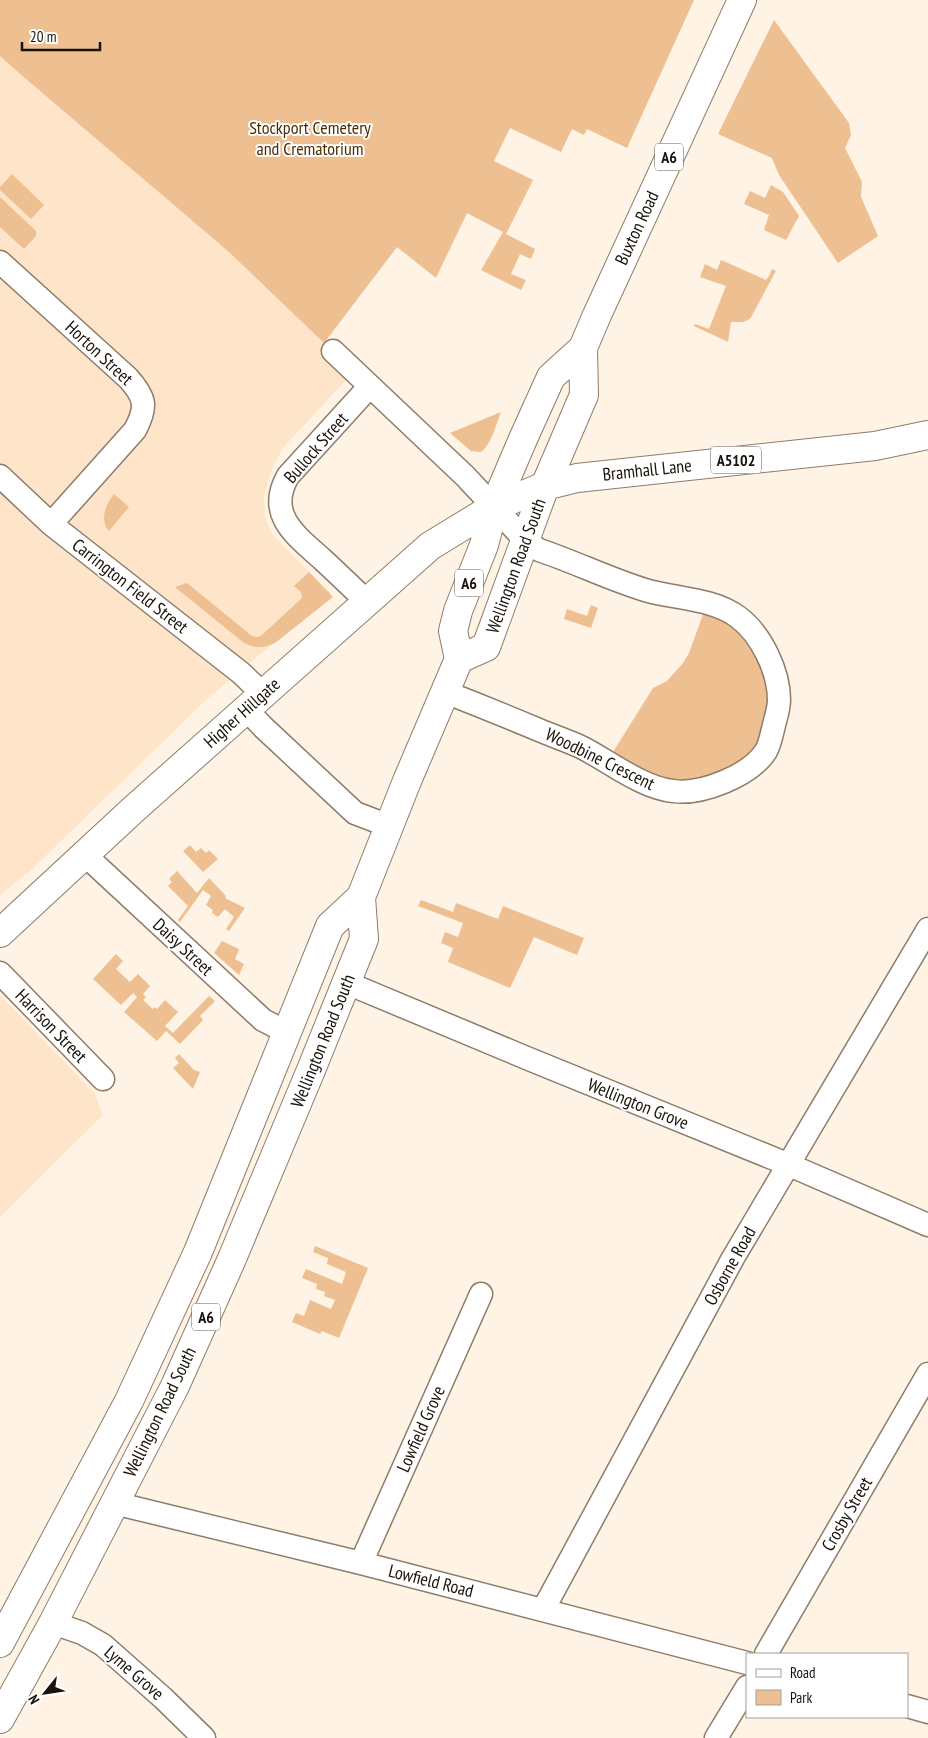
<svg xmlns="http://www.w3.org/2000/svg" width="928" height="1738" viewBox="0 0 928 1738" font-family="'PT Sans Narrow',sans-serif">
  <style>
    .built { fill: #fee4c9 }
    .green { fill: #edbf91 }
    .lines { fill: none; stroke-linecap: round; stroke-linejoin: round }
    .street-casing { stroke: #8e7c69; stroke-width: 25 }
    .secondary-casing { stroke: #8e7c69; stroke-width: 30 }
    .primary-casing { stroke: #8e7c69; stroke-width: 30 }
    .highway-casing { stroke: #8e7c69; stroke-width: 30 }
    .street { stroke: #fff; stroke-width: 22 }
    .secondary { stroke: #fff; stroke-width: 28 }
    .primary { stroke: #fff; stroke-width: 28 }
    .highway { stroke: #fff; stroke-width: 28 }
    .labels { text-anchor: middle; stroke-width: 4; stroke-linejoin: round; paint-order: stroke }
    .shield { fill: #fff; stroke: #5e5954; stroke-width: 1 }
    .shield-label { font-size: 16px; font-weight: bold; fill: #19120b }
    .park-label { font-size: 18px; fill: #4c2d03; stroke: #fff }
    .street-label { font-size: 18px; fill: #19120b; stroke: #fff }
  </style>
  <rect width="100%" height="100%" fill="#fff3e6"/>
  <path class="built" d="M 0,56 L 19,73 L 229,252 L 324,343 L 346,380 L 282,449 L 272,469 L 264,496 L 265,517 L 272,534 L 331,594 L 205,701 L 29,872 L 11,886 L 0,896 Z
    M 0,995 L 95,1094 L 103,1115 L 0,1217 Z"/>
  <path class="green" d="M 0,0 L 694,0 L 627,148 L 587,129 L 584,135 L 572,129 L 561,152 L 510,128 L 494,161 L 533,180 L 506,234 L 535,249 L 531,259 L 520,254 L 511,274 L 526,280 L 521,290 L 481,270 L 503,232 L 467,213 L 436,278 L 397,247 L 324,343 L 229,252 L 19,73 L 0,56 Z
    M 774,20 L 849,123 L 851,135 L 845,148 L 862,182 L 861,197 L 878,236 L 838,263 L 779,175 L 772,158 L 718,134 Z
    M 12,174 L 44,205 L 31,219 L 0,190 L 0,187 Z
    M 771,185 L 783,192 L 799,216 L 786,240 L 764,230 L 769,215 L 744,204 L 750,191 L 765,198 Z
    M 0,197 L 36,231 L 36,236 L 24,249 L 0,227 Z
    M 721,260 L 766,280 L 769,276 L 772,269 L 776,271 L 750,319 L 743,322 L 731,322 L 728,342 L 694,326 L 695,324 L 709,329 L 726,286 L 700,277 L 705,264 L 717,270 Z
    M 501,412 C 496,424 492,444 481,452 L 471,451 L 450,433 Z
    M 114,494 L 129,507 L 109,531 C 99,520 106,504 114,494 Z
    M 309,572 L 333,597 L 275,643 C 264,648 256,649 244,643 L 175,587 L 187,583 L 252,636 L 257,637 L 261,636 L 302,598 L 301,592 L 294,586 Z
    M 591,605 L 598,608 L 591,628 L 564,619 L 567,609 L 587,616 Z
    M 705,609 L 749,637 L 770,690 L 764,735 L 751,753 L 730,771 L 674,785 L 626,762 L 613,752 L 653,688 L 667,681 L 683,663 L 689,653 Z
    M 190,845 L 196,852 L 201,848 L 206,853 L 209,850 L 218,859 L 203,872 L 183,851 Z
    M 177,871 L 197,893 L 209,878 L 226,896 L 225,898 L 245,908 L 229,931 L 226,929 L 234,917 L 225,909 L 218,917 L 212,913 L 213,910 L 206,905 L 211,896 L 203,890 L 180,922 L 178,920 L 188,906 L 168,886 L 172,882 L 169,879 Z
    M 421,900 L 453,912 L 456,903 L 498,919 L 503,906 L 584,938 L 577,955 L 534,937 L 510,988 L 448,962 L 453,948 L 441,943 L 445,932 L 458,937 L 463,923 L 418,906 Z
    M 222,941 L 239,949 L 235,959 L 244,964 L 239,975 L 214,953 Z
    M 116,954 L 123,961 L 116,969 L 130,982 L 138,974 L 150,986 L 143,994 L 146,997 L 143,1000 L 153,1009 L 155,1007 L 157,1009 L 165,1000 L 178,1012 L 165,1026 L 173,1033 L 209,996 L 215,1001 L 200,1016 L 203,1020 L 180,1044 L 166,1031 L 157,1041 L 124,1012 L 137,997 L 133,993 L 121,1005 L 93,979 Z
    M 179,1054 L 194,1070 L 200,1072 L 193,1089 L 173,1068 L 179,1063 L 175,1058 Z
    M 315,1246 L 368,1268 L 339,1338 L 322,1331 L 320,1334 L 292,1322 L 296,1313 L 304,1316 L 310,1300 L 331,1309 L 335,1300 L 324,1296 L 325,1292 L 316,1289 L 317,1284 L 302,1278 L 306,1269 L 342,1284 L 346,1272 L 327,1264 L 328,1258 L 313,1252 Z"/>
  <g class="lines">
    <g class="street-casing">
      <path id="street" d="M 0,262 L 128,378 C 145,397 148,406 135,430 L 51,524
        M 333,351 L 465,476 L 526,541 L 539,550 C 575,562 609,579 645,590 C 676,599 712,598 738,617 C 761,634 779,671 779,700 C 779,708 776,717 774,725 C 772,733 770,744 766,751 C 750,776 701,795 673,791 C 642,788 609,761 581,747 C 568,741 553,736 539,730 C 508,717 476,704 445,692
        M 0,476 L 51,524 L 241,673 L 263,694
        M 367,602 C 352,587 337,573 322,559 C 295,535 266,514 288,476 L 370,386
        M 246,709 L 263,727 L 355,813 L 389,826
        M 85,855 L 263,1020 L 286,1032
        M 0,973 L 103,1079
        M 347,983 L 529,1059 L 787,1164 L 928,1225
        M 114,1503 L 361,1563 L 747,1663
        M 361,1563 L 481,1294
        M 543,1610 L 733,1258 L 928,929
        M 53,1623 L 82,1633 L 103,1645 L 163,1698 L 204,1738
        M 766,1654 L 928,1374
        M 907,1706 L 928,1712
        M 716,1738 L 747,1687"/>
    </g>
    <g class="secondary-casing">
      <path id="secondary" d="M 0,933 L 135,808 L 430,546 L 494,507 L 545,486"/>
    </g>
    <g class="primary-casing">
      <path id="primary" d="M 545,486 L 577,478 L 875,446 L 928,435"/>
    </g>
    <g class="highway-casing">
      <path id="highway" d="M 459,659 L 486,647 L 545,486 L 584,395 L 583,348 L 597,315 L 742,0
        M 0,1643 L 129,1401 L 198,1252 L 330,926 L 361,897 L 407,781 L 459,659 L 453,631 L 458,611 L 484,545 L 494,507 L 523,439 L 551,377 L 583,348
        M 0,1719 L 53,1623 L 175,1386 L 231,1261 L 311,1070 L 364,939 L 361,897"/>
    </g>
    <use href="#street" class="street"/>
    <use href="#secondary" class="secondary"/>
    <use href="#primary" class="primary"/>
    <use href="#highway" class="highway"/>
  </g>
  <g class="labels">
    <g class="shield">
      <rect x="655" y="143.5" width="28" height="27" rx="4"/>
      <rect x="711" y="446.5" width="50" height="27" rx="4"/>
      <rect x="455" y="569.5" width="28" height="27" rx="4"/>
      <rect x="192" y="1303.5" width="28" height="27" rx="4"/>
    </g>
    <g class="shield-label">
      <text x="669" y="163">A6</text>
      <text x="736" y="466">A5102</text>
      <text x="469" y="589">A6</text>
      <text x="206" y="1323">A6</text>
    </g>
    <g class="park-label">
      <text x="310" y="134">Stockport Cemetery<tspan x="310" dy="21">and Crematorium</tspan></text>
    </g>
    <g class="street-label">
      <text transform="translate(637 228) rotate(-65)" y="6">Buxton Road</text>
      <text transform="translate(99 353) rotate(43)" y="6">Horton Street</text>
      <text transform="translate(316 448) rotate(-49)" y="6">Bullock Street</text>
      <text transform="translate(647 470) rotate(-6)" y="6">Bramhall Lane</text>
      <text transform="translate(516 566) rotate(-70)" y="6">Wellington Road South</text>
      <text transform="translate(130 586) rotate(38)" y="6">Carrington Field Street</text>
      <text transform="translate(242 713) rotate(-42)" y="6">Higher Hillgate</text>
      <text transform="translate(600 759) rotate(26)" y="6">Woodbine Crescent</text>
      <text transform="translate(183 947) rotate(43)" y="6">Daisy Street</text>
      <text transform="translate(51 1026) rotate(46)" y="6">Harrison Street</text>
      <text transform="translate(323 1041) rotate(-68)" y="6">Wellington Road South</text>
      <text transform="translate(638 1104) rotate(22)" y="6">Wellington Grove</text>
      <text transform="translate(730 1266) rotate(-61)" y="6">Osborne Road</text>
      <text transform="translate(160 1412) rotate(-64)" y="6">Wellington Road South</text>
      <text transform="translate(421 1429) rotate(-66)" y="6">Lowfield Grove</text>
      <text transform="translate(847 1514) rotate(-60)" y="6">Crosby Street</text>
      <text transform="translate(431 1581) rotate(14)" y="6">Lowfield Road</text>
      <text transform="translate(134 1673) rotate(41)" y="6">Lyme Grove</text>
    </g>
  </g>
  <rect x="746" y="1653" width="162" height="65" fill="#ffffff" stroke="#a3a09d"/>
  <rect x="756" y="1669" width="25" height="8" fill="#ffffff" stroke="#a3a09d"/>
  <text x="790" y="1678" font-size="15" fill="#19120b">Road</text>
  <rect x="756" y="1690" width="25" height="15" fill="#edbf91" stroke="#a3a09d"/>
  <text x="790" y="1703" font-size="15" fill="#19120b">Park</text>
  <g transform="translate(45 1693) rotate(240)" stroke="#ffffff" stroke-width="4" paint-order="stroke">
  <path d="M0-4L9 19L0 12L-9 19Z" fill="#19120b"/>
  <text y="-8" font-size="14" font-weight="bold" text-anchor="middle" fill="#19120b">N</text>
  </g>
  <path d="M22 42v8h78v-8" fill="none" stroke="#19120b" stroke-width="2.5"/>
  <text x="30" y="42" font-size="15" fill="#19120b" stroke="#ffffff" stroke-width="4" paint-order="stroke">20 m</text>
</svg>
